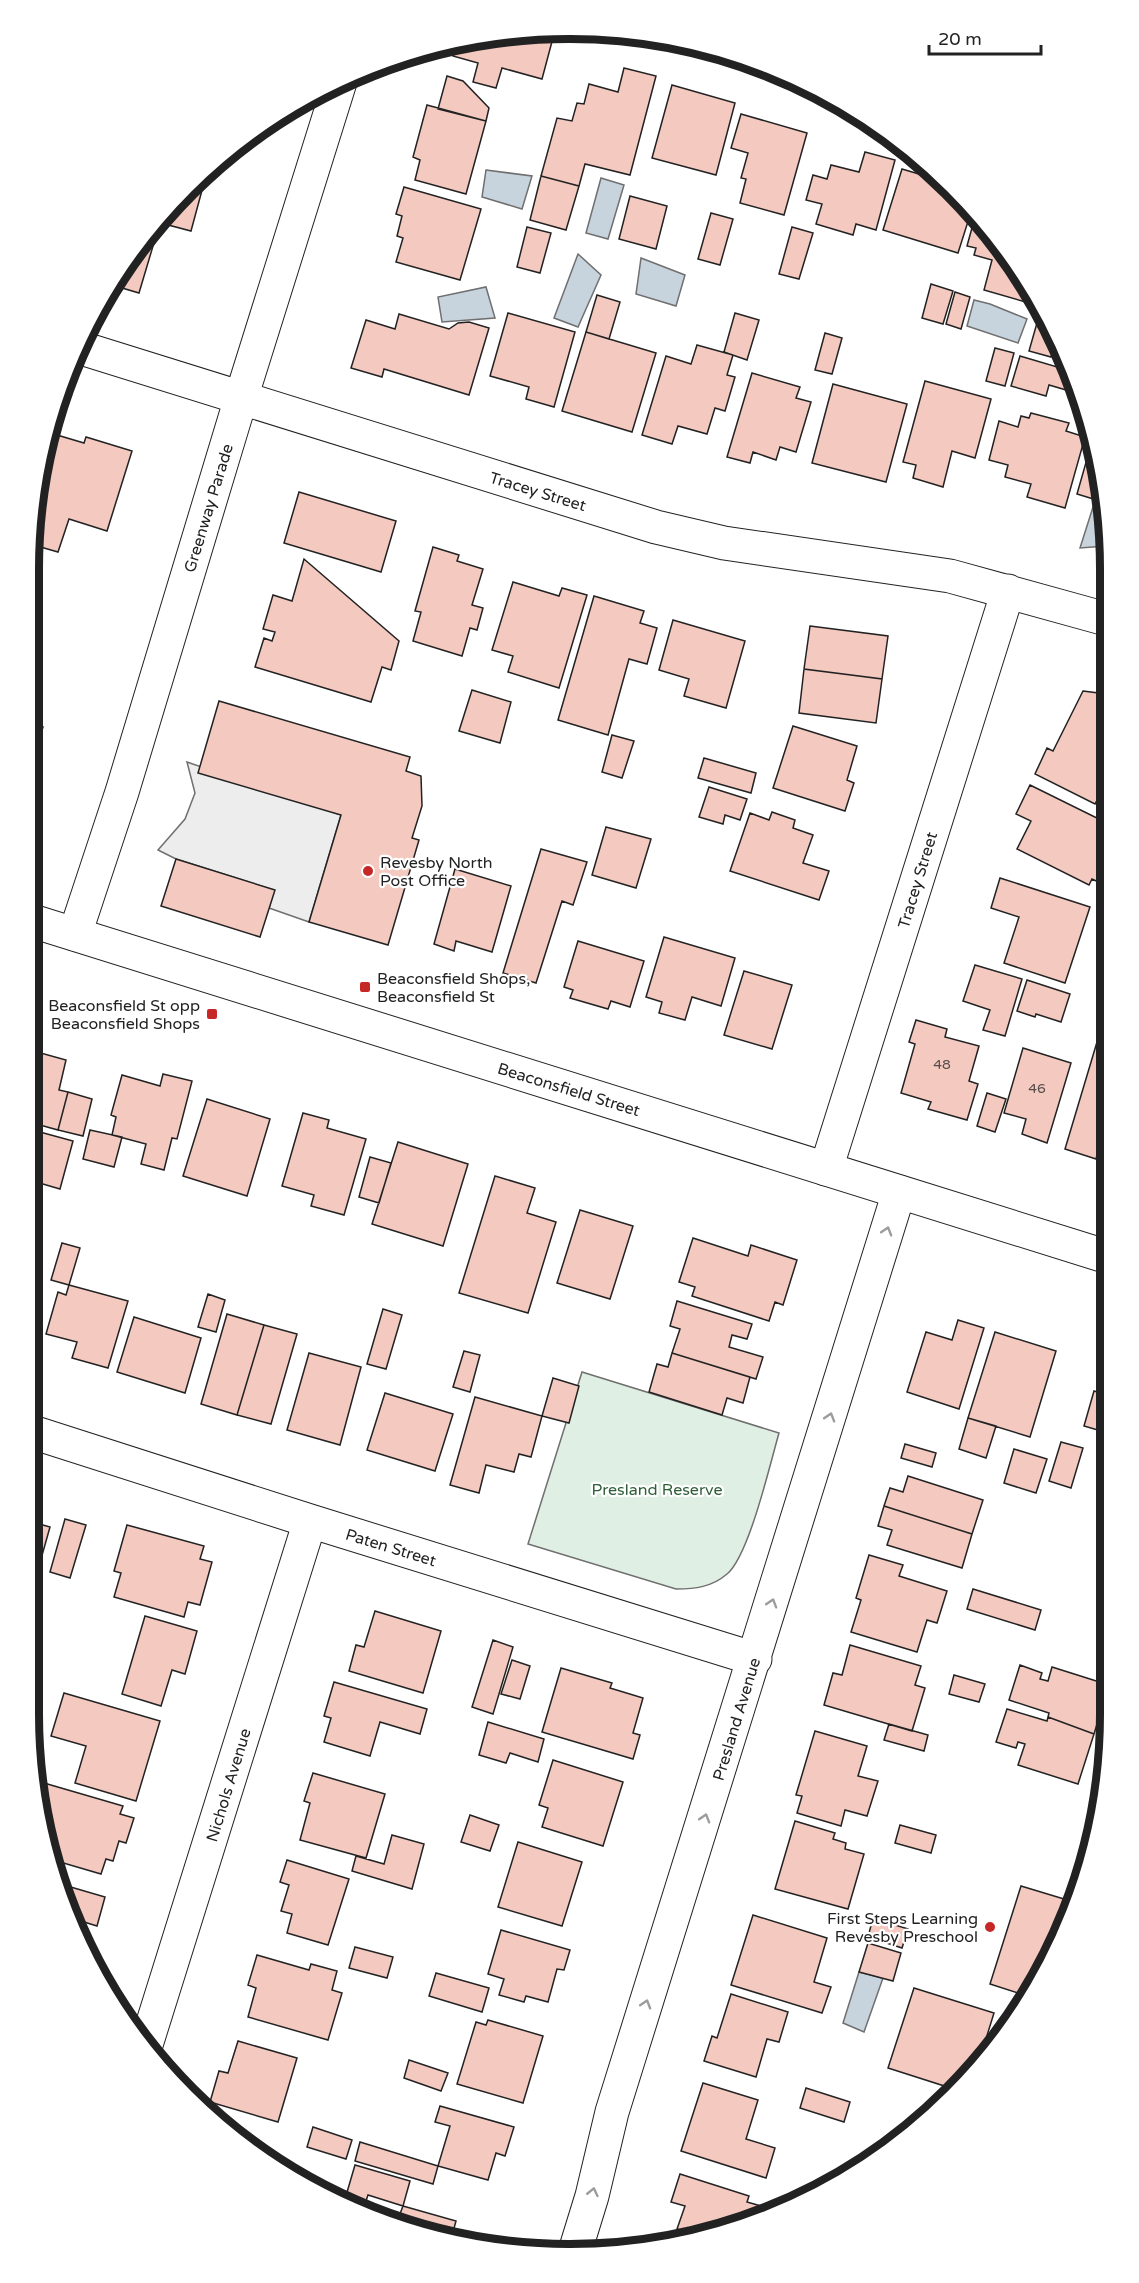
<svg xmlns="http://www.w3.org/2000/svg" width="1139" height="2283" viewBox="0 0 1139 2283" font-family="'Varela Round',sans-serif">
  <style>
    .green { fill: #e0efe3; stroke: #6f6f6f; stroke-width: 1.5 }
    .parking { fill: #ededed; stroke: #6f6f6f; stroke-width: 1.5 }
    .water { fill: #c7d3dd; stroke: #6f6f6f; stroke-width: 1.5 }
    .building { fill: #f3c9c0; stroke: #222; stroke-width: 1.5 }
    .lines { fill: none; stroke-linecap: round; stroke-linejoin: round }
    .minor-casing { stroke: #222; stroke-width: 35 }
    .secondary-casing { stroke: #222; stroke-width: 35 }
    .minor { stroke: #fff; stroke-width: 33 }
    .secondary { stroke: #fff; stroke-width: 33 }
    .oneway { stroke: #9c9c9c }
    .poi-dot { fill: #c62828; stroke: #fff; stroke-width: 2 }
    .labels { text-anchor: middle; stroke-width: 4.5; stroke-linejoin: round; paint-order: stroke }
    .number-label { font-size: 14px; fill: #564c4a }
    .street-label { font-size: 16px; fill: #222; stroke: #fff }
    .poi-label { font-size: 16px; fill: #222; stroke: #fff; text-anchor: start }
    .park-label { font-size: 16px; fill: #2f5e38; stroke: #fff }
    .rim { fill: none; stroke: #222; stroke-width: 8 }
  </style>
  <rect width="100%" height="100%" fill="#fff"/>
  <path class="green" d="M 582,1372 L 779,1433 C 770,1464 749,1556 727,1574 C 712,1587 695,1589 676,1589 L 528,1544 Z"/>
  <path class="parking" d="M 187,762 L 341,815 L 309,922 L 269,908 L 274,890 L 176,859 L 158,850 L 185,819 L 195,793 Z"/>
  <path class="water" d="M 486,170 L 532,176 L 522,209 L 482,197 Z
    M 601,178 L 624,185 L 608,239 L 586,233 Z
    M 578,254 L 601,275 L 578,327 L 554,318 Z
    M 641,258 L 685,275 L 676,306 L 636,294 Z
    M 486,287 L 495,318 L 442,322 L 438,297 Z
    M 974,300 L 990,304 L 1027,319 L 1018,343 L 967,326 Z
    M 1105,495 L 1106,546 L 1080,548 L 1093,507 Z
    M 859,1972 L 883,1978 L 864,2032 L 843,2023 Z"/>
  <path class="building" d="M 544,32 L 554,34 L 542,79 L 502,68 L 496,88 L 473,82 L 478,63 L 453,56 L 456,43 L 499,33 Z
    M 624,68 L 656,76 L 630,175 L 585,164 L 579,186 L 541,176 L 557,118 L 572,121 L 577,103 L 584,104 L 589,84 L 618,92 Z
    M 447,76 L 463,81 L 489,108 L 486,121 L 438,109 Z
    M 672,85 L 735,103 L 716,175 L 652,158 Z
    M 427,105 L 486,121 L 466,194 L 415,180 L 420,160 L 413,157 Z
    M 741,114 L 807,133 L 784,215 L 740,203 L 746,179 L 741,178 L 748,153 L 731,148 Z
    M 865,152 L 895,160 L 876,230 L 856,224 L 853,235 L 816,224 L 822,204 L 806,200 L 813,175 L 827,179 L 831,165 L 859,172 Z
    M 208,168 L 191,231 L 157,222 Z
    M 902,169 L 939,180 L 971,212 L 958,253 L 883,230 Z
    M 541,176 L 579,186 L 566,230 L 530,220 Z
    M 404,187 L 481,209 L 460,280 L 396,262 L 403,238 L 397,236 L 402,216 L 396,214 Z
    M 630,196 L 667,206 L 656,249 L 619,239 Z
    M 711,213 L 733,219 L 720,265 L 698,259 Z
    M 975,217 L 999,240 L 1036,305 L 984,290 L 992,260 L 974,255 L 976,248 L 967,246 Z
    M 527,227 L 551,233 L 540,273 L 517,267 Z
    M 792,227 L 813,233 L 799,279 L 779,274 Z
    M 147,234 L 156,236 L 139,293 L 112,285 Z
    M 931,284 L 953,291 L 943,324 L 922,318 Z
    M 955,292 L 970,297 L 961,329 L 946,324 Z
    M 597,295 L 620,302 L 609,339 L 586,332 Z
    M 508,313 L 575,332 L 554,407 L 526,399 L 529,387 L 490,376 Z
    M 735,313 L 759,320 L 747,360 L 724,352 Z
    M 399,314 L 449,329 L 458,323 L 469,322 L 489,328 L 469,395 L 384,369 L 382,377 L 351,368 L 366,320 L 395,329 Z
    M 1037,323 L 1049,326 L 1056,340 L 1051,357 L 1029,351 Z
    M 586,332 L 656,353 L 632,432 L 562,411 Z
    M 825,333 L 842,338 L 832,374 L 815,370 Z
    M 697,345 L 733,355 L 727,375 L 735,377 L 725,411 L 715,408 L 707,434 L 678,426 L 672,444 L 642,435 L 666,356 L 691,364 Z
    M 995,348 L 1014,353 L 1005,386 L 986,381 Z
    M 1020,356 L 1071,371 L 1075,384 L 1073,392 L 1049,385 L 1046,396 L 1011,386 Z
    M 752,373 L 800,387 L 796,398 L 811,402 L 796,452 L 780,447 L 776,460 L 753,452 L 750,463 L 727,457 Z
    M 925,381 L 991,399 L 975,458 L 952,451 L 943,487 L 913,478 L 916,465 L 903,462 Z
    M 833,384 L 907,404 L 886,482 L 812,463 Z
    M 1031,413 L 1069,423 L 1066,431 L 1085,437 L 1065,508 L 1027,497 L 1031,484 L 1005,477 L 1008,465 L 989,460 L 999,421 L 1018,427 L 1021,416 L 1029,418 Z
    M 47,432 L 84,443 L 86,437 L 132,451 L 107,531 L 69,519 L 58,552 L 30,544 Z
    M 1091,445 L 1104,490 L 1100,501 L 1077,494 Z
    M 299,492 L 396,521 L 381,572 L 284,543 Z
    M 433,547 L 459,555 L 457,561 L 483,569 L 472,605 L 483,608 L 477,630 L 470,628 L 462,656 L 413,641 L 421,612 L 415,611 Z
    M 304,559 L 399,641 L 391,670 L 382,667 L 371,702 L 255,667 L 264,638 L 272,641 L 275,632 L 263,629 L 273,595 L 292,601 Z
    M 513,582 L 559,596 L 562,588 L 587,595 L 559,688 L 508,672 L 513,656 L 492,650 Z
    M 594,596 L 644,611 L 640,623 L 657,628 L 647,664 L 629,659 L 608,735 L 558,720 Z
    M 673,620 L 745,641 L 726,708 L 684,696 L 689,679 L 659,670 Z
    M 810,626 L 888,636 L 882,679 L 804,669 Z
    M 804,669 L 882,679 L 876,723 L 799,713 Z
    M 472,690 L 511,702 L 500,743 L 459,731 Z
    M 1083,691 L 1106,694 L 1107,781 L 1095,804 L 1035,774 L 1047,748 L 1053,751 Z
    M 219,701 L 410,757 L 406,771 L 421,776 L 422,806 L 412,838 L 419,840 L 388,945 L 309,922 L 341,815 L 198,773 Z
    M 29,723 L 43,727 L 29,770 Z
    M 793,726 L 857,746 L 847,780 L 854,783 L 845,811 L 773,788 Z
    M 612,735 L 634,741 L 622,778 L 602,772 Z
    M 704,758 L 756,773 L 751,793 L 698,778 Z
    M 1030,785 L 1107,823 L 1107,886 L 1092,879 L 1089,885 L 1017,849 L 1031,821 L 1016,814 Z
    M 709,787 L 747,799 L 740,820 L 725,815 L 723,824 L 699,817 Z
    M 772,812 L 795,820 L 793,828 L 813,835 L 803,863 L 829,871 L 819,900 L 730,871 L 750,813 L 769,820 Z
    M 606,827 L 651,839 L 636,888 L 592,875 Z
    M 541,849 L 587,862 L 573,905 L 562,901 L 536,983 L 503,973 Z
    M 176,859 L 275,890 L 260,937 L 161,906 Z
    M 455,869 L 511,886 L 492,952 L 456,941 L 454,951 L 434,944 Z
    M 1000,878 L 1090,907 L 1065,983 L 1004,963 L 1019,917 L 991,908 Z
    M 1106,889 L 1107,889 L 1107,908 L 1101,907 Z
    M 664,937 L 735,958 L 721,1006 L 692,997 L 685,1020 L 659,1013 L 662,1002 L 646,997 Z
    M 578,941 L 644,961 L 630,1007 L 611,1001 L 608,1009 L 570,998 L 573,990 L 564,987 Z
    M 975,965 L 1022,979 L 1005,1036 L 983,1030 L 990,1010 L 963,1001 Z
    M 744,971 L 792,985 L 772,1049 L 724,1035 Z
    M 1027,980 L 1070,994 L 1061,1022 L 1036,1014 L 1035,1017 L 1017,1011 Z
    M 916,1020 L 947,1029 L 945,1037 L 979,1046 L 969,1081 L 978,1084 L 967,1120 L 928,1109 L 931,1102 L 901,1093 L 915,1044 L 909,1042 Z
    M 1103,1022 L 1107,1023 L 1108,1146 L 1100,1144 L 1096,1159 L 1065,1149 Z
    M 29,1039 L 40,1041 L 37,1052 L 66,1060 L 59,1090 L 68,1092 L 58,1130 L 29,1122 Z
    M 1023,1048 L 1071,1063 L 1047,1143 L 1022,1134 L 1026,1119 L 1004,1113 Z
    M 163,1074 L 192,1081 L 177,1139 L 172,1138 L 164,1170 L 141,1164 L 146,1144 L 112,1135 L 116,1117 L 111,1115 L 122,1075 L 160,1086 Z
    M 68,1092 L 92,1099 L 83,1136 L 58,1130 Z
    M 987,1093 L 1006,1099 L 995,1132 L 977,1126 Z
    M 207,1099 L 270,1119 L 247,1196 L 183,1176 Z
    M 303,1113 L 329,1120 L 327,1128 L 366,1139 L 344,1215 L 311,1206 L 314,1195 L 282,1186 Z
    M 29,1129 L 73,1141 L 60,1189 L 29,1180 Z
    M 90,1130 L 122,1137 L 114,1167 L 83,1159 Z
    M 398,1142 L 468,1164 L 443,1246 L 372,1224 Z
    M 370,1157 L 391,1163 L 379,1203 L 359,1197 Z
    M 495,1176 L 535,1188 L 527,1213 L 556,1222 L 528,1313 L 459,1293 Z
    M 580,1210 L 633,1226 L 610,1299 L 557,1283 Z
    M 693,1238 L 748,1256 L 751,1245 L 797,1260 L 783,1305 L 775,1302 L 769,1321 L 692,1296 L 695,1287 L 679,1282 Z
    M 62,1243 L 80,1248 L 69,1285 L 51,1280 Z
    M 69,1285 L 128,1301 L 108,1368 L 72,1358 L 77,1342 L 46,1334 L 58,1292 L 66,1295 Z
    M 208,1294 L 225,1300 L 216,1332 L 198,1327 Z
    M 677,1301 L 752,1324 L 747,1339 L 732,1335 L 729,1347 L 763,1357 L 756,1379 L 672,1353 L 680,1329 L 670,1326 Z
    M 383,1309 L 402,1315 L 386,1369 L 367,1364 Z
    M 227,1314 L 264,1325 L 237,1415 L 201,1404 Z
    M 134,1317 L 201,1338 L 185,1393 L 117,1372 Z
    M 958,1320 L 984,1328 L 959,1409 L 907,1392 L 926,1332 L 952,1340 Z
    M 264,1325 L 297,1334 L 271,1424 L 237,1415 Z
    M 995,1332 L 1056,1351 L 1030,1437 L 968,1418 Z
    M 464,1351 L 480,1355 L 470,1392 L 453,1387 Z
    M 309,1353 L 361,1367 L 340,1445 L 287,1430 Z
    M 672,1353 L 750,1377 L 743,1403 L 727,1398 L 722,1415 L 649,1392 L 657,1364 L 668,1367 Z
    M 553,1378 L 579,1386 L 569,1423 L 542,1416 Z
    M 1094,1391 L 1108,1395 L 1108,1433 L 1084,1426 Z
    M 385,1393 L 453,1414 L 435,1471 L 367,1450 Z
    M 475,1397 L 542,1416 L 531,1457 L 519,1454 L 514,1472 L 486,1465 L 479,1493 L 450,1485 Z
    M 968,1418 L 996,1426 L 986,1458 L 959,1449 Z
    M 1061,1442 L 1083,1448 L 1071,1488 L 1049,1481 Z
    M 905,1444 L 936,1453 L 932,1467 L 901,1458 Z
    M 1014,1449 L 1047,1459 L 1036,1493 L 1004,1483 Z
    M 908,1476 L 983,1500 L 972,1534 L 884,1506 L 890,1488 L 903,1492 Z
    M 884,1506 L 972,1534 L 962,1568 L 887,1545 L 892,1530 L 878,1526 Z
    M 65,1519 L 86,1525 L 70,1578 L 50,1572 Z
    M 29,1521 L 50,1527 L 41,1559 L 29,1555 Z
    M 127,1525 L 204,1546 L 200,1559 L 212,1562 L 200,1605 L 188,1602 L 184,1617 L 114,1597 L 121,1573 L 114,1571 Z
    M 869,1555 L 903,1565 L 899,1576 L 947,1591 L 937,1623 L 927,1620 L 917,1652 L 851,1632 L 861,1600 L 856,1598 Z
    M 973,1589 L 1041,1610 L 1035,1630 L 967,1609 Z
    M 29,1604 L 37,1606 L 29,1636 Z
    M 375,1611 L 441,1631 L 423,1693 L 349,1671 L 356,1645 L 364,1647 Z
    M 145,1616 L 197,1631 L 185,1674 L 172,1670 L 161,1706 L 122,1694 Z
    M 493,1640 L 513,1647 L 493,1714 L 472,1707 Z
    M 850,1645 L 921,1666 L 915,1685 L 925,1688 L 912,1731 L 824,1705 L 833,1673 L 842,1675 Z
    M 512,1660 L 530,1666 L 520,1699 L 501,1694 Z
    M 1020,1665 L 1042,1673 L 1040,1679 L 1048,1681 L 1052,1667 L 1109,1685 L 1094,1734 L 1048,1717 L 1049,1713 L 1009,1700 Z
    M 561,1668 L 612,1683 L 610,1688 L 643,1698 L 633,1733 L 640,1735 L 633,1759 L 542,1732 Z
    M 954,1675 L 985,1684 L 979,1702 L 949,1694 Z
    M 334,1682 L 427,1709 L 420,1734 L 380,1722 L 370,1756 L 324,1742 L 331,1718 L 324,1716 Z
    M 64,1693 L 160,1721 L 136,1801 L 75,1783 L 86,1746 L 51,1736 Z
    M 1007,1709 L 1047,1721 L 1048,1717 L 1094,1734 L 1078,1784 L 1018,1765 L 1025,1744 L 1018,1742 L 1016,1748 L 996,1742 Z
    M 488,1722 L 544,1739 L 538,1762 L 510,1753 L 506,1763 L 479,1755 Z
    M 889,1724 L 928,1735 L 924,1751 L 884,1740 Z
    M 815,1731 L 867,1746 L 858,1776 L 878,1781 L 867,1816 L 845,1810 L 841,1826 L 797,1813 L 802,1796 L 796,1795 Z
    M 553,1760 L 623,1782 L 603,1846 L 542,1827 L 548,1808 L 539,1805 Z
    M 313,1773 L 385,1794 L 366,1858 L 300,1840 L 310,1803 L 304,1801 Z
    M 44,1783 L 123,1806 L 120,1814 L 134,1818 L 126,1843 L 119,1841 L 113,1861 L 106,1859 L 101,1874 L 53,1860 L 53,1851 L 51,1851 L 45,1815 L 48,1806 L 44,1805 L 41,1792 Z
    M 470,1815 L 499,1825 L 490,1851 L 461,1842 Z
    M 795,1821 L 835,1833 L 833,1839 L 846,1843 L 845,1849 L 864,1854 L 848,1909 L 775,1889 Z
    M 900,1825 L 936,1835 L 931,1853 L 895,1843 Z
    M 392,1835 L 424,1844 L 412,1889 L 352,1871 L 356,1856 L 384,1864 Z
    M 518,1842 L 582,1862 L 562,1926 L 498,1907 Z
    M 287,1860 L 349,1879 L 328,1945 L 287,1933 L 292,1914 L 281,1911 L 289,1885 L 280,1882 Z
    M 57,1883 L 105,1897 L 97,1926 L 84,1922 L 81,1933 Z
    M 1021,1886 L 1074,1902 L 1055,1952 L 1024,1995 L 990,1984 Z
    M 753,1915 L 827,1938 L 814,1982 L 831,1987 L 822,2013 L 731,1985 Z
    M 873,1918 L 908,1929 L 902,1948 L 868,1937 Z
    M 501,1930 L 570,1950 L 564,1970 L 557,1969 L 548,2002 L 526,1996 L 524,2002 L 499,1995 L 504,1979 L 488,1974 Z
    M 868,1943 L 901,1953 L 893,1981 L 859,1972 Z
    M 355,1947 L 393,1957 L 387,1978 L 349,1968 Z
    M 257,1955 L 309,1970 L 311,1964 L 337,1971 L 332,1990 L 342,1993 L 328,2040 L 248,2017 L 256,1988 L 248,1985 Z
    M 436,1973 L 489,1988 L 482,2012 L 429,1996 Z
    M 914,1988 L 994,2013 L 980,2058 L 957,2090 L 888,2068 Z
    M 731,1994 L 788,2012 L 779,2042 L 767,2039 L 756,2077 L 704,2061 L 712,2036 L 717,2038 Z
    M 488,2020 L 543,2036 L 523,2103 L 457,2084 L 476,2022 L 486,2025 Z
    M 238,2041 L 297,2058 L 278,2122 L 210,2102 L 219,2071 L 228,2073 Z
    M 409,2060 L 448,2073 L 441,2091 L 404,2078 Z
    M 703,2083 L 758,2100 L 746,2139 L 775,2148 L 766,2178 L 681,2151 Z
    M 806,2088 L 850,2102 L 844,2122 L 800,2108 Z
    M 440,2106 L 514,2127 L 505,2156 L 496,2153 L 488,2180 L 438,2166 L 450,2126 L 435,2122 Z
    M 313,2127 L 352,2140 L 346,2159 L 307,2147 Z
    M 360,2142 L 438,2166 L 433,2184 L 355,2161 Z
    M 355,2165 L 410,2181 L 403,2206 L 368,2195 L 364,2207 L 345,2199 Z
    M 680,2174 L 749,2196 L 747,2202 L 768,2208 L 767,2211 L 693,2234 L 677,2229 L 685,2206 L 671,2202 Z
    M 403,2206 L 456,2221 L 451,2239 L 398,2219 Z"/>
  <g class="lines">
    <g class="minor-casing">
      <path id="minor" d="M 78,347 L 656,527 L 724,543 L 950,576 L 1106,619
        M 75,934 L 122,792 L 241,398 L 340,82
        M 826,1169 L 1008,591
        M 29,1431 L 310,1521 L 755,1659
        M 145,2048 L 310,1521
        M 576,2248 L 592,2196 L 612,2112 L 899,1192"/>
    </g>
    <g class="secondary-casing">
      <path id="secondary" d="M 29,920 L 1108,1257"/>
    </g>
    <use href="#minor" class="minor"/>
    <use href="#secondary" class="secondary"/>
  </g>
  <defs><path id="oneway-chevron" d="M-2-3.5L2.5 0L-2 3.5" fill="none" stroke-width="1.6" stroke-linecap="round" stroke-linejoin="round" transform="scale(1.5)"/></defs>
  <g class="oneway">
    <use href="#oneway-chevron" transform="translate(887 1231) rotate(-73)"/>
    <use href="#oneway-chevron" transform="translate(830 1417) rotate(-73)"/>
    <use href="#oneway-chevron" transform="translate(772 1603) rotate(-73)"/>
    <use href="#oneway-chevron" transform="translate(705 1818) rotate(-73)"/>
    <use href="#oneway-chevron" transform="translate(646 2004) rotate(-73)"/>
    <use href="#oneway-chevron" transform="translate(593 2192) rotate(-77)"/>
  </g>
  <g class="poi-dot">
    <circle cx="368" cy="871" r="6"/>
    <rect x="359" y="981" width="12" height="12" rx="3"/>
    <rect x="206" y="1008" width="12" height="12" rx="3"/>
    <circle cx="990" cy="1927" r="6"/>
  </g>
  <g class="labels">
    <g class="number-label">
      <text x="942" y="1069">48</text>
      <text x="1037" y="1093">46</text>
    </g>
    <g class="street-label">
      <text transform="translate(538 491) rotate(17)" y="6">Tracey Street</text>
      <text transform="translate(208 508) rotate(-73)" y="6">Greenway Parade</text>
      <text transform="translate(917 880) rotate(-73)" y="6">Tracey Street</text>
      <text transform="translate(569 1089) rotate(17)" y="6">Beaconsfield Street</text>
      <text transform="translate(391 1547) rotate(17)" y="6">Paten Street</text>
      <text transform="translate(736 1719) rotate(-73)" y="6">Presland Avenue</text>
      <text transform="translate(228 1785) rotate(-73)" y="6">Nichols Avenue</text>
    </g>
    <g class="poi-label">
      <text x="380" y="868">Revesby North<tspan x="380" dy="18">Post Office</tspan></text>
      <text x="377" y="984">Beaconsfield Shops,<tspan x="377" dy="18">Beaconsfield St</tspan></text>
      <text x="200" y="1011" text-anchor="end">Beaconsfield St opp<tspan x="200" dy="18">Beaconsfield Shops</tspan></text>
      <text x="978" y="1924" text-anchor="end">First Steps Learning<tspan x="978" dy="18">Revesby Preschool</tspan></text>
    </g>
    <g class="park-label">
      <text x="657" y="1495">Presland Reserve</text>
    </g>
  </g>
  <path d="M0 0H1139V2283H0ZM569 39H570A530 530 0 0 1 1100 569V1714A530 530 0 0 1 570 2244H569A530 530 0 0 1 39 1714V569A530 530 0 0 1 569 39Z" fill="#fff" fill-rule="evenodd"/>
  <path class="rim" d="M569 39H570A530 530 0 0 1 1100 569V1714A530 530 0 0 1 570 2244H569A530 530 0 0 1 39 1714V569A530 530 0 0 1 569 39Z"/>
  <path d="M929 45v9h112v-9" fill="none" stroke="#222222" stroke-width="3"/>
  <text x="938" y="45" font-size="18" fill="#222222" stroke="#ffffff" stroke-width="4.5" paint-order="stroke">20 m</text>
</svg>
